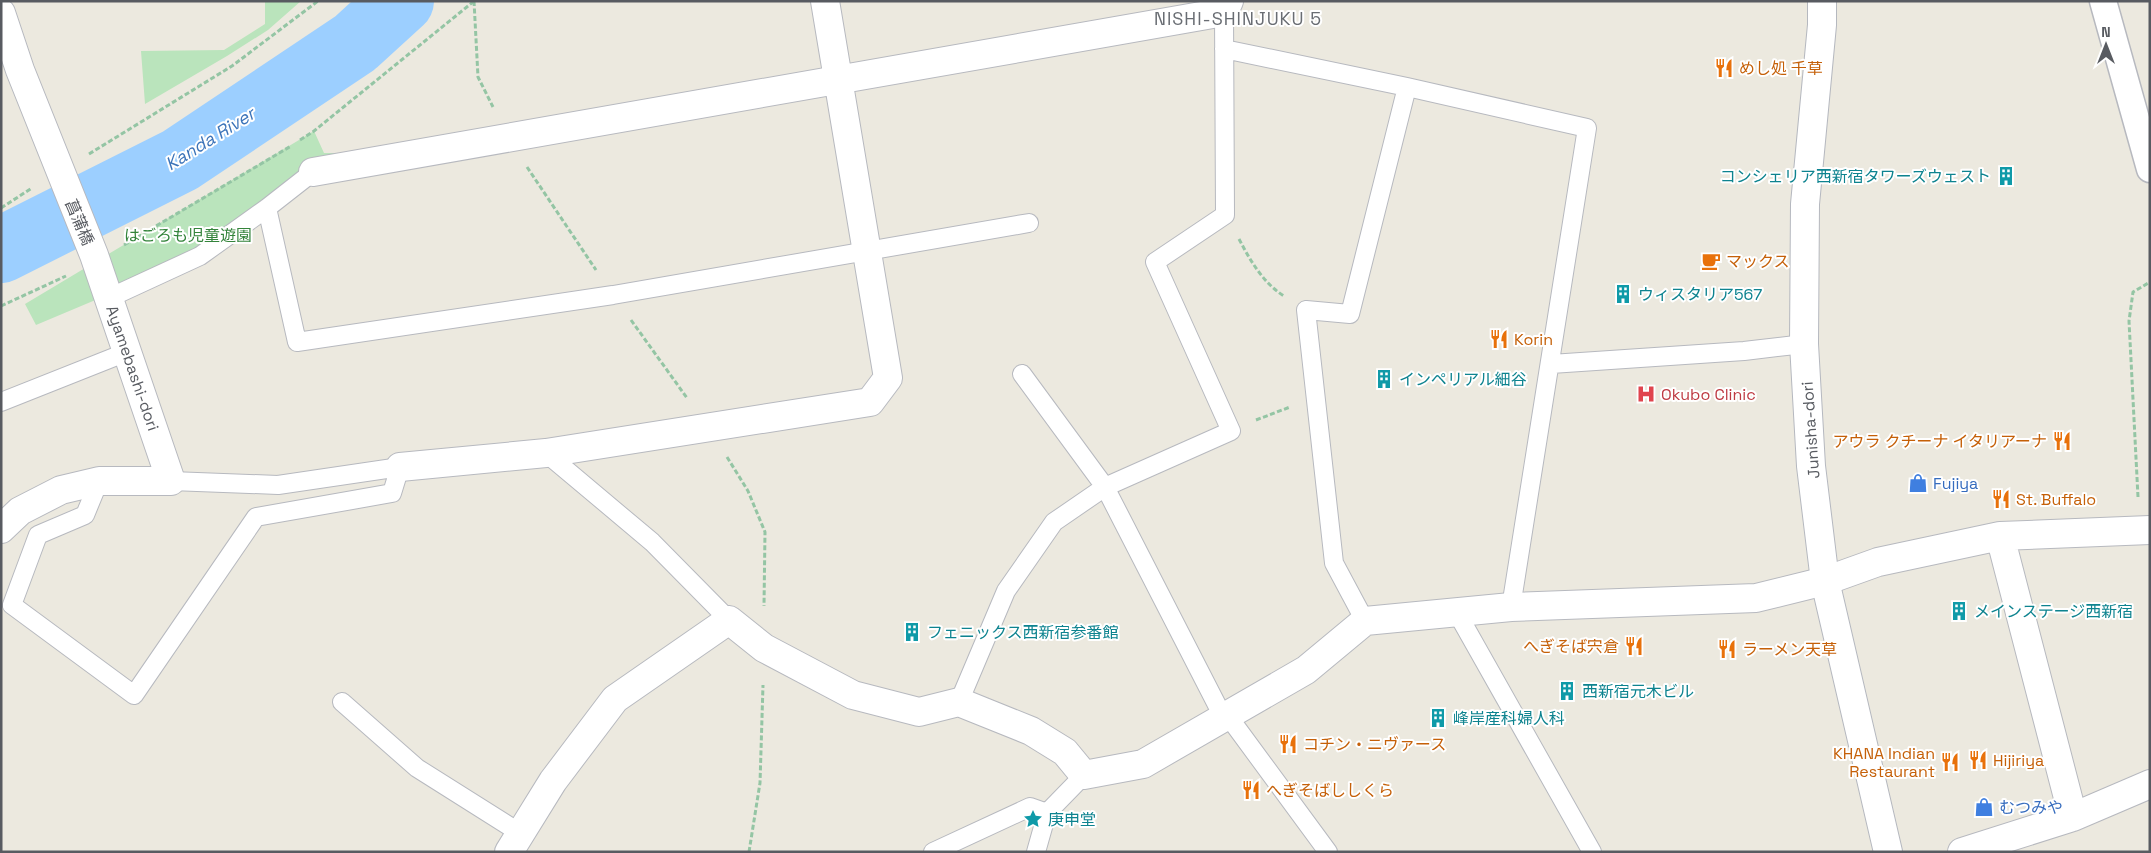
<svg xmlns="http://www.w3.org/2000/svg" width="2151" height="853" viewBox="0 0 2151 853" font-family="'Space Grotesk','Noto Sans JP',sans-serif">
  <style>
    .green { fill: #bae4bc }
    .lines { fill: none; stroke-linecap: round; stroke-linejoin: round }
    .river { stroke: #9ccfff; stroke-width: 66 }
    .service-casing { stroke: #b7b9bf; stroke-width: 20 }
    .pedestrian-casing { stroke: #b7b9bf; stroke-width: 29 }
    .minor-casing { stroke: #b7b9bf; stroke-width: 30 }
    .secondary-casing { stroke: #b5b8bf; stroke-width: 30 }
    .path { stroke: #94c5a4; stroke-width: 3; stroke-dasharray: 5 2.5; stroke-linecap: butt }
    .service { stroke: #fff; stroke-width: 18 }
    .pedestrian { stroke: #fff; stroke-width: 26 }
    .minor { stroke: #fff; stroke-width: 28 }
    .secondary { stroke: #fff; stroke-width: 28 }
    .labels { text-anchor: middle; stroke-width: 4; stroke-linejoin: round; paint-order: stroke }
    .food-label { font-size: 16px; fill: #c56008; stroke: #fff; text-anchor: start }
    .culture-label { font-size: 16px; fill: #0d838f; stroke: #fff; text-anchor: start }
    .street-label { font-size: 16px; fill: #585b61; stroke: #fff }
    .park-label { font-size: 16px; fill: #34843b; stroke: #fff }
    .health-label { font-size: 16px; fill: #be3a42; stroke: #fff; text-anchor: start }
    .shop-label { font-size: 16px; fill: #366cbe; stroke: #fff; text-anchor: start }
    .neighbourhood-label { font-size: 18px; letter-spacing: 1px; fill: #696d73; stroke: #fff }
    .water-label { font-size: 18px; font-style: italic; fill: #3c74b9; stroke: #fff }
  </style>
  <rect width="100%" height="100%" fill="#ece9df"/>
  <path class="green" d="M 265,1 L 301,1 L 268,30 L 227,56 L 145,104 L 141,51 L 224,50 L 265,24 Z
    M 314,131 L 324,153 L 338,153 L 338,165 L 200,256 L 36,325 L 25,304 Z"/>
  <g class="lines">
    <path class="river" d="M 1,250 L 180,160 L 355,43 L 401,1"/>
    <g class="service-casing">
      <path id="service" d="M 1224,49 L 1407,87 L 1587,128 L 1511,607
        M 267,208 L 297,342 L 613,295 L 1029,223
        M 109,298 L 200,256 L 267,208 L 313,172
        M 1551,364 L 1744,351 L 1804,344
        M 1022,374 L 1105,487 L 1218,707 L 1228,716 L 1328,852
        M 1,402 L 127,352
        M 546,453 L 652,542 L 729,620
        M 99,481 L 85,515 L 38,535 L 12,605 L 134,695 L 256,517 L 392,493 L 400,467 L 278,485 L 171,481
        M 1456,611 L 1592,852
        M 1365,621 L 1334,563 L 1306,310 L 1350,314 L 1407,87
        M 342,702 L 417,768 L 520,833
        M 959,702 L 1006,591 L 1054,522 L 1105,487 L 1231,431 L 1155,262 L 1225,215 L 1224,12
        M 933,852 L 1030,807 L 1047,813
        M 1036,852 L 1047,813 L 1084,775"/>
    </g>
    <g class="pedestrian-casing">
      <path id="pedestrian" d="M 2103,1 L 2150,169"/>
    </g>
    <g class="minor-casing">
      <path id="minor" d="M 1,13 L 20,70 L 94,255 L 171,481 L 99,481 L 61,490 L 20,511 L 1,529
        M 313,172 L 1224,12 L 1229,1
        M 400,467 L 546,453 L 870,402 L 888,378 L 825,1
        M 2000,536 L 2073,817
        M 509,852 L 553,781 L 615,699 L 729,620 L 764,648 L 853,695 L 919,712 L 959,702 L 1031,731 L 1065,752 L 1084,775 L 1143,764 L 1306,670 L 1365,621 L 1511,607 L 1756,598 L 1825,581 L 1878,562 L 2000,536 L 2150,530
        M 1962,852 L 2073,817 L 2150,784"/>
    </g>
    <g class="secondary-casing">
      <path id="secondary" d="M 1822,1 L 1822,25 L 1805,204 L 1804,344 L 1811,466 L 1825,581 L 1888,852"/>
    </g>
    <path class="path" d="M 474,1 L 478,77 L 493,107
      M 300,140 L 314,131 L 473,2
      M 89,154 L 232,66 L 318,1
      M 527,167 L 596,270
      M 1,208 L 32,188
      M 1239,239 C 1250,260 1263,283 1284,296
      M 124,245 L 291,146
      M 1,306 L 66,276
      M 631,320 L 687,398
      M 1256,420 L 1290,407
      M 727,457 L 748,491 L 765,532 L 764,606
      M 2138,497 L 2129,321 L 2133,292 L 2150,282
      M 749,852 L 760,783 L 763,685"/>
    <use href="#service" class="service"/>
    <use href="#pedestrian" class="pedestrian"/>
    <use href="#minor" class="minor"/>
    <use href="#secondary" class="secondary"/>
  </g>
  <defs>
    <g id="restaurant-bare" transform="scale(1.5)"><path d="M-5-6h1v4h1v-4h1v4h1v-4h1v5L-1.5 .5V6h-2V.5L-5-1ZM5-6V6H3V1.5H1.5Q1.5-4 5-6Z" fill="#e8710a" stroke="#fff" stroke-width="2.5" paint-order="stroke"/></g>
    <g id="building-bare" transform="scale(1.5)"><path d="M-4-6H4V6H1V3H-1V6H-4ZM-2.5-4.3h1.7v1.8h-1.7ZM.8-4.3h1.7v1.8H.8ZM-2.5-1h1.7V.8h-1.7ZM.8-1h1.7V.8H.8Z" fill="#0f9aa8" stroke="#fff" stroke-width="2.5" paint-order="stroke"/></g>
    <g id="cafe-bare" transform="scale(1.5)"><path d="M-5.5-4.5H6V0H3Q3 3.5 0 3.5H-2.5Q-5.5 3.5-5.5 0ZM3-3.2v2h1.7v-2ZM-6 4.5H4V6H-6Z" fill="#e8710a" stroke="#fff" stroke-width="2.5" paint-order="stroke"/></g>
    <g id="hospital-bare" transform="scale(1.5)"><path d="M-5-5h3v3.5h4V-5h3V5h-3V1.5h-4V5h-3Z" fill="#e0444e" stroke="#fff" stroke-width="2.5" paint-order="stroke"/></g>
    <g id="shop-bare" transform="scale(1.5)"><path d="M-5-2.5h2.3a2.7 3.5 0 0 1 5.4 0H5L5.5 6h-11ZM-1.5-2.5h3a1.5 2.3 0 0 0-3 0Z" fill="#3f7fe0" stroke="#fff" stroke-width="2.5" paint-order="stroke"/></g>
    <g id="sight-bare" transform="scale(1.5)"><path d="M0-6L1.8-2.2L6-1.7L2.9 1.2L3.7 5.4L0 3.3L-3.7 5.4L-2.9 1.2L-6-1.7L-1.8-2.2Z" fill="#0f9aa8" stroke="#fff" stroke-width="2.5" paint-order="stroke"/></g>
  </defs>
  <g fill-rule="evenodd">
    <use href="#restaurant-bare" x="1724" y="68"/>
    <use href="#building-bare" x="2006" y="176"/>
    <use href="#cafe-bare" x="1711" y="261"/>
    <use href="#building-bare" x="1623" y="294"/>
    <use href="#restaurant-bare" x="1499" y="339"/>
    <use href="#building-bare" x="1384" y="379"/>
    <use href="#hospital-bare" x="1646" y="394"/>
    <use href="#restaurant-bare" x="2062" y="441"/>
    <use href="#shop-bare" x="1918" y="483"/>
    <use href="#restaurant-bare" x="2001" y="499"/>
    <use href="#building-bare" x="1959" y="611"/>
    <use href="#building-bare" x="912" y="632"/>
    <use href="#restaurant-bare" x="1634" y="646"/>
    <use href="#restaurant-bare" x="1727" y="649"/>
    <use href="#building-bare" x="1567" y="691"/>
    <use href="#building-bare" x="1438" y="718"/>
    <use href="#restaurant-bare" x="1288" y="744"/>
    <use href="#restaurant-bare" x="1978" y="760"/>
    <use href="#restaurant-bare" x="1950" y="762"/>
    <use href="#restaurant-bare" x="1251" y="790"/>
    <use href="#shop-bare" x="1984" y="807"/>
    <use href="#sight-bare" x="1033" y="819"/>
  </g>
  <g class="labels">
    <g class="food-label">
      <text x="1739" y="74">めし処 千草</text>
      <text x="1726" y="267">マックス</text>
      <text x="1514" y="345">Korin</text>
      <text x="2047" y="447" text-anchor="end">アウラ クチーナ イタリアーナ</text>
      <text x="2016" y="505">St. Buffalo</text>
      <text x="1619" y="652" text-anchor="end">へぎそば宍倉</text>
      <text x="1742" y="655">ラーメン天草</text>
      <text x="1303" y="750">コチン・ニヴァース</text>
      <text x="1935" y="759" text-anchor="end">KHANA Indian<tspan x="1935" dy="18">Restaurant</tspan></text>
      <text x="1993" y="766">Hijiriya</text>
      <text x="1266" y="796">へぎそばししくら</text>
    </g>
    <g class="culture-label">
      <text x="1991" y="182" text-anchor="end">コンシェリア西新宿タワーズウェスト</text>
      <text x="1638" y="300">ウィスタリア567</text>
      <text x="1399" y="385">インペリアル細谷</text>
      <text x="1974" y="617">メインステージ西新宿</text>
      <text x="927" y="638">フェニックス西新宿参番館</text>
      <text x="1582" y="697">西新宿元木ビル</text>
      <text x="1453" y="724">峰岸産科婦人科</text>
      <text x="1048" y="825">庚申堂</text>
    </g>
    <g class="street-label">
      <text transform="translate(80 222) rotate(67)" y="6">菖蒲橋</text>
      <text transform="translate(133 368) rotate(71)" y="6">Ayamebashi-dori</text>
      <text transform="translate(1810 430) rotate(-94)" y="6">Junisha-dori</text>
    </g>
    <g class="park-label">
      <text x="188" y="241">はごろも児童遊園</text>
    </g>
    <g class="health-label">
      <text x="1661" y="400">Okubo Clinic</text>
    </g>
    <g class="shop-label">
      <text x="1933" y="489">Fujiya</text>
      <text x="1999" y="813">むつみや</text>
    </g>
    <g class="neighbourhood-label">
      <text x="1238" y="25">NISHI-SHINJUKU 5</text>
    </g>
    <g class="water-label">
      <text transform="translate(210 139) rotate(-32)" y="6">Kanda River</text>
    </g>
  </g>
  <rect width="2151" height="853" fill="none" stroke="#585b61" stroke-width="5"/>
  <g transform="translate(2106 45)" stroke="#ffffff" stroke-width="4" paint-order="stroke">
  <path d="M0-4L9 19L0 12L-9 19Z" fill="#585b61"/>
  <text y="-8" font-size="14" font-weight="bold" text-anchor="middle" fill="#585b61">N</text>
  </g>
</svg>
